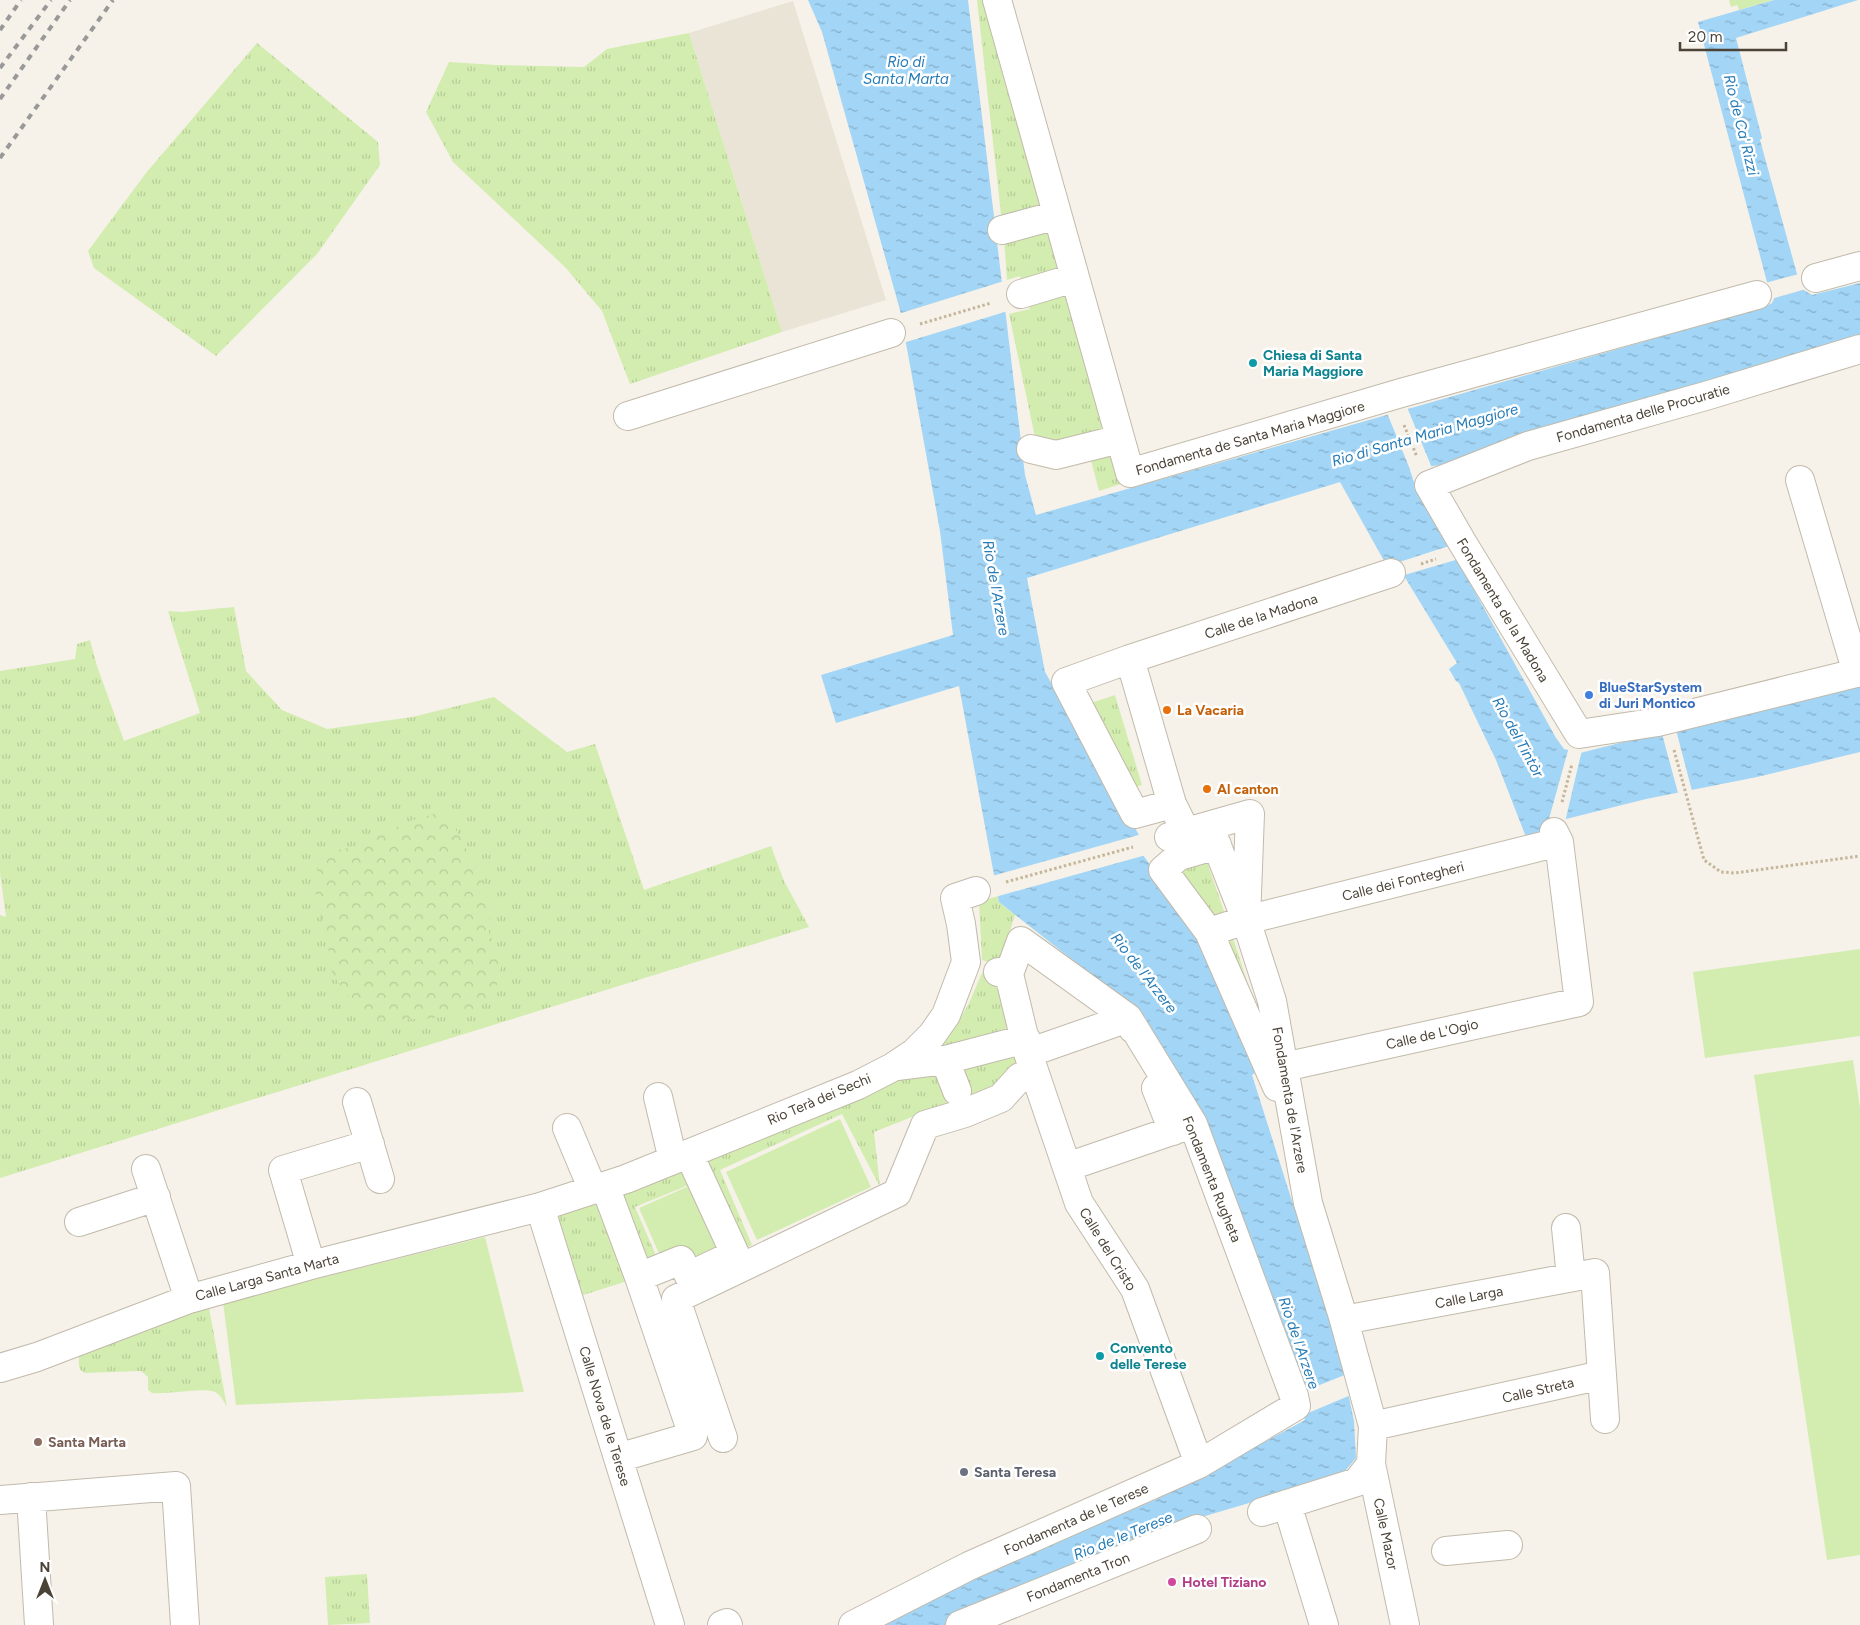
<svg xmlns="http://www.w3.org/2000/svg" width="1860" height="1625" viewBox="0 0 1860 1625" font-family="Figtree,sans-serif">
  <style>
    .residential { fill: #eae4d7 }
    .grass { fill: url(#grass-tufts) }
    .forest { fill: url(#forest-crowns) }
    .green { fill: #d2edaf }
    .water { fill: url(#water-ripples) }
    .pier { fill: #f6f2e9 }
    .lines { fill: none; stroke-linecap: round; stroke-linejoin: round }
    .street-casing { stroke: #c2baab; stroke-width: 30 }
    .path { stroke: #c5b69b; stroke-width: 3; stroke-dasharray: 2.5 2.5; stroke-linecap: butt }
    .street { stroke: #fff; stroke-width: 28 }
    .rail { stroke: #999; stroke-width: 4; stroke-dasharray: 6 6; stroke-linecap: butt }
    .culture-dot { fill: #0f9aa8; stroke: #fff; stroke-width: 2 }
    .shop-dot { fill: #3f7fe0; stroke: #fff; stroke-width: 2 }
    .food-dot { fill: #e8710a; stroke: #fff; stroke-width: 2 }
    .education-dot { fill: #8d6e63; stroke: #fff; stroke-width: 2 }
    .worship-dot { fill: #6b7280; stroke: #fff; stroke-width: 2 }
    .hotel-dot { fill: #d1479c; stroke: #fff; stroke-width: 2 }
    .labels { text-anchor: middle; stroke-width: 5; stroke-linejoin: round; paint-order: stroke }
    .culture-label { font-size: 14px; font-weight: bold; fill: #0d838f; stroke: #fff; text-anchor: start }
    .street-label { font-size: 14px; fill: #4b4337; stroke: #fff }
    .shop-label { font-size: 14px; font-weight: bold; fill: #366cbe; stroke: #fff; text-anchor: start }
    .food-label { font-size: 14px; font-weight: bold; fill: #c56008; stroke: #fff; text-anchor: start }
    .education-label { font-size: 14px; font-weight: bold; fill: #785e54; stroke: #fff; text-anchor: start }
    .worship-label { font-size: 14px; font-weight: bold; fill: #5b616d; stroke: #fff; text-anchor: start }
    .hotel-label { font-size: 14px; font-weight: bold; fill: #b23c85; stroke: #fff; text-anchor: start }
    .water-label { font-size: 15px; font-style: italic; fill: #257bb7; stroke: #fff }
  </style>
  <defs>
    <pattern id="grass-tufts" width="24" height="20" patternUnits="userSpaceOnUse" patternTransform="scale(1.25)"><rect width="24" height="20" fill="#d2edaf"/><path d="M3 7l-1-3M5 7V3M7 7l1-3M15 17l-1-3M17 17v-4M19 17l1-3" fill="none" stroke="#b6cc97"/></pattern>
    <pattern id="forest-crowns" width="20" height="18" patternUnits="userSpaceOnUse" patternTransform="scale(1.25)"><rect width="20" height="18" fill="#d2edaf"/><path d="M2 6a3 3 0 1 1 6 0M12 15a3 3 0 1 1 6 0" fill="none" stroke="#b6cc97"/></pattern>
    <pattern id="water-ripples" width="26" height="14" patternUnits="userSpaceOnUse" patternTransform="scale(1.25)"><rect width="26" height="14" fill="#a2d5f6"/><path d="M2 4q2-2 4 0t4 0M15 11q2-2 4 0t4 0" fill="none" stroke="#86aec8"/></pattern>
  </defs>
  <rect width="100%" height="100%" fill="#f6f2e9"/>
  <path class="residential" d="M 793,1 L 886,300 L 782,332 L 689,33 Z"/>
  <path class="grass" d="M 977,0 L 990,0 L 1049,211 L 1002,223 Z
    M 689,33 L 782,332 L 630,384 L 602,311 L 565,267 L 453,162 L 426,112 L 449,62 L 496,65 L 584,67 L 607,49 Z
    M 257,43 L 378,142 L 380,165 L 317,254 L 216,356 L 94,268 L 88,251 L 146,173 Z
    M 1054,223 L 1068,274 L 1022,287 L 1020,276 L 1007,280 L 1004,237 Z
    M 1071,286 L 1115,434 L 1055,452 L 1052,439 L 1036,442 L 1009,314 L 1030,309 L 1027,298 Z
    M 1118,445 L 1130,481 L 1099,491 L 1089,453 Z
    M 234,607 L 246,671 L 282,710 L 327,729 L 412,717 L 494,697 L 567,752 L 595,744 L 644,890 L 771,846 L 784,881 L 809,927 L 0,1178 L 0,915 L 6,917 L 0,873 L 0,671 L 75,659 L 77,644 L 90,640 L 97,666 L 124,741 L 200,713 L 168,611 L 182,612 Z
    M 1115,695 L 1142,785 L 1129,789 L 1085,705 Z
    M 1206,859 L 1227,920 L 1211,925 L 1176,866 Z
    M 998,896 L 999,902 L 1015,915 L 999,966 L 982,960 L 979,902 Z
    M 1231,932 L 1252,996 L 1244,999 L 1217,937 Z
    M 982,973 L 994,978 L 1010,1027 L 998,1031 L 999,1034 L 929,1056 L 958,1022 L 969,1003 Z
    M 1019,1046 L 1022,1061 L 993,1087 L 965,1097 L 949,1062 Z
    M 938,1064 L 950,1102 L 874,1132 L 880,1187 L 842,1114 L 720,1170 L 752,1245 L 740,1251 L 699,1163 L 915,1068 Z
    M 690,1166 L 696,1182 L 635,1207 L 658,1260 L 642,1267 L 614,1197 Z
    M 604,1196 L 634,1279 L 580,1296 L 550,1213 Z
    M 208,1302 L 227,1407 C 224,1402 221,1395 215,1392 C 204,1387 167,1395 152,1393 L 148,1390 L 148,1377 L 141,1371 L 85,1373 C 77,1370 79,1363 79,1356 L 74,1352 Z
    M 367,1574 L 370,1623 L 328,1625 L 325,1577 Z"/>
  <path class="forest" d="M 444,811 L 461,838 L 491,901 L 489,934 L 503,959 L 496,989 L 478,1010 L 436,1018 L 367,1021 L 332,974 L 327,940 L 315,892 L 319,855 L 359,845 L 407,822 Z"/>
  <path class="green" d="M 1729,0 L 1773,0 L 1739,10 L 1737,5 L 1731,7 Z
    M 1860,949 L 1860,1036 L 1705,1058 L 1693,972 Z
    M 1853,1060 L 1860,1108 L 1860,1555 L 1827,1560 L 1754,1075 Z
    M 840,1119 L 871,1187 L 757,1240 L 726,1172 Z
    M 698,1182 L 728,1250 L 692,1265 L 661,1258 L 639,1208 Z
    M 485,1237 L 524,1392 L 236,1405 L 223,1302 Z"/>
  <path class="water" d="M 808,0 L 968,0 L 1025,475 L 1036,515 L 1765,307 L 1772,303 L 1774,299 L 1767,282 L 1698,22 L 1774,0 L 1858,0 L 1736,38 L 1762,138 L 1760,140 L 1797,274 L 1804,290 L 1812,295 L 1860,283 L 1860,342 L 1439,465 L 1410,470 L 1414,482 L 1556,738 L 1564,749 L 1580,753 L 1683,727 L 1860,685 L 1860,752 L 1757,777 L 1646,799 L 1566,819 L 1546,830 L 1526,837 L 1496,760 L 1459,683 L 1456,681 L 1449,669 L 1457,663 L 1398,566 L 1387,566 L 1340,482 L 1027,578 L 1045,672 L 1139,835 L 1131,838 L 1206,944 L 1259,1070 L 1252,1075 L 1339,1349 L 1354,1421 L 1356,1458 L 1341,1476 L 1195,1519 L 957,1625 L 871,1625 L 988,1570 L 1155,1500 L 1217,1468 L 1305,1420 L 1297,1393 L 1200,1119 L 1145,1017 L 999,902 L 959,686 L 836,723 L 821,675 L 953,635 L 940,531 L 900,310 L 822,32 Z"/>
  <path class="pier" d="M 1799,274 L 1806,289 L 1771,299 L 1765,283 Z
    M 1004,281 L 1008,311 L 903,343 L 898,314 Z
    M 1407,407 L 1432,468 L 1413,472 L 1417,481 L 1416,484 L 1387,413 Z
    M 1452,545 L 1459,559 L 1401,576 L 1387,566 Z
    M 1675,726 L 1692,791 L 1678,793 L 1661,730 Z
    M 1569,747 L 1582,750 L 1565,822 L 1545,833 Z
    M 1142,834 L 1140,837 L 1134,839 L 1146,855 L 995,897 L 992,876 Z
    M 1347,1374 L 1351,1395 L 1301,1416 L 1295,1395 Z"/>
  <g class="lines">
    <g class="street-casing">
      <path id="street" d="M 997,0 L 1130,473 L 1401,393 L 1757,295
        M 1002,230 L 1057,215
        M 1816,278 L 1860,266
        M 1021,294 L 1074,278
        M 1860,349 L 1709,395 L 1528,446 L 1429,485 L 1462,542 L 1579,734 L 1658,722 L 1860,672
        M 628,416 L 891,333
        M 1031,449 L 1056,455 L 1120,439
        M 1800,480 L 1857,673
        M 1130,659 L 1172,804 L 1180,820
        M 1172,804 L 1135,814 L 1066,682 L 1130,659 L 1391,573
        M 1210,828 L 1241,907
        M 1169,837 L 1250,814 L 1246,920 L 1272,1001 L 1308,1203 L 1344,1320 L 1373,1426 L 1371,1464
        M 1217,845 L 1179,856 L 1163,870 L 1209,932 L 1277,1087
        M 1209,932 L 1246,920 L 1559,842
        M 1009,974 L 1028,1053 L 1079,1203 L 1135,1289 L 1199,1464
        M 1028,1053 L 1128,1018 L 1133,1029
        M 945,1060 L 957,1091
        M 897,1066 L 945,1060 L 1026,1039
        M 1271,1072 L 1284,1067 L 1579,1002 L 1559,842 L 1554,832
        M 1156,1088 L 1173,1131
        M 658,1097 L 673,1160
        M 357,1102 L 380,1179
        M 567,1128 L 593,1190
        M 1067,1167 L 1189,1125
        M 146,1169 L 189,1299
        M 605,1186 L 639,1277 L 693,1436 L 618,1458
        M 540,1207 L 670,1625
        M 79,1222 L 156,1197
        M 1566,1228 L 1571,1277
        M 311,1265 L 283,1170 L 370,1144
        M 639,1277 L 681,1260 L 689,1276 L 735,1254 L 689,1154
        M 1344,1320 L 1595,1273 L 1602,1375 L 1373,1426
        M 0,1368 L 37,1357 L 189,1299 L 311,1265 L 540,1207 L 626,1179 L 858,1085 L 893,1067 L 914,1053 L 932,1035 L 946,1015 L 966,962 L 961,924 L 955,898 L 976,891
        M 1602,1375 L 1605,1419
        M 723,1438 L 676,1299 L 897,1193 L 925,1125 L 965,1113 L 1001,1098 L 1020,1077
        M 31,1497 L 39,1625
        M 0,1500 L 176,1486 L 185,1625
        M 1287,1504 L 1324,1625
        M 1262,1512 L 1357,1482 L 1371,1464 L 1405,1625
        M 1446,1551 L 1508,1545
        M 722,1625 L 727,1623 L 728,1625
        M 853,1625 L 969,1566 L 1199,1464 L 1296,1406 L 1294,1396 L 1193,1124 L 1128,1018 L 1021,941 L 1009,974 L 998,972
        M 960,1625 L 1197,1529"/>
    </g>
    <path class="path" d="M 920,324 L 991,303
      M 1404,425 L 1417,457
      M 1421,564 L 1436,559
      M 1674,750 L 1704,860 L 1721,872 L 1735,873 L 1860,856
      M 1562,802 L 1572,764
      M 1006,882 L 1133,847"/>
    <use href="#street" class="street"/>
    <path class="rail" d="M 0,30 L 21,0
      M 0,68 L 51,0
      M 0,99 L 70,0
      M 0,158 L 113,0"/>
  </g>
  <g class="culture-dot">
    <circle cx="1253" cy="363" r="5"/>
    <circle cx="1100" cy="1356" r="5"/>
  </g>
  <circle class="shop-dot" cx="1589" cy="695" r="5"/>
  <g class="food-dot">
    <circle cx="1167" cy="710" r="5"/>
    <circle cx="1207" cy="789" r="5"/>
  </g>
  <circle class="education-dot" cx="38" cy="1442" r="5"/>
  <circle class="worship-dot" cx="964" cy="1472" r="5"/>
  <circle class="hotel-dot" cx="1172" cy="1582" r="5"/>
  <g class="labels">
    <g class="culture-label">
      <text x="1263" y="360">Chiesa di Santa<tspan x="1263" dy="16">Maria Maggiore</tspan></text>
      <text x="1110" y="1353">Convento<tspan x="1110" dy="16">delle Terese</tspan></text>
    </g>
    <g class="street-label">
      <text transform="translate(1643 413) rotate(-16)" y="5">Fondamenta delle Procuratie</text>
      <text transform="translate(1250 438) rotate(-16)" y="5">Fondamenta de Santa Maria Maggiore</text>
      <text transform="translate(1503 610) rotate(59)" y="5">Fondamenta de la Madona</text>
      <text transform="translate(1261 616) rotate(-18)" y="5">Calle de la Madona</text>
      <text transform="translate(1403 881) rotate(-14)" y="5">Calle dei Fontegheri</text>
      <text transform="translate(1432 1034) rotate(-13)" y="5">Calle de L'Ogio</text>
      <text transform="translate(819 1099) rotate(-23)" y="5">Rio Terà dei Sechi</text>
      <text transform="translate(1290 1100) rotate(80)" y="5">Fondamenta de l'Arzere</text>
      <text transform="translate(1212 1179) rotate(68)" y="5">Fondamenta Rugheta</text>
      <text transform="translate(1108 1249) rotate(58)" y="5">Calle del Cristo</text>
      <text transform="translate(267 1277) rotate(-15)" y="5">Calle Larga Santa Marta</text>
      <text transform="translate(1469 1297) rotate(-11)" y="5">Calle Larga</text>
      <text transform="translate(1538 1390) rotate(-13)" y="5">Calle Streta</text>
      <text transform="translate(605 1416) rotate(73)" y="5">Calle Nova de le Terese</text>
      <text transform="translate(1076 1519) rotate(-24)" y="5">Fondamenta de le Terese</text>
      <text transform="translate(1386 1534) rotate(78)" y="5">Calle Mazor</text>
      <text transform="translate(1078 1577) rotate(-22)" y="5">Fondamenta Tron</text>
    </g>
    <g class="shop-label">
      <text x="1599" y="692">BlueStarSystem<tspan x="1599" dy="16">di Juri Montico</tspan></text>
    </g>
    <g class="food-label">
      <text x="1177" y="715">La Vacaria</text>
      <text x="1217" y="794">Al canton</text>
    </g>
    <g class="education-label">
      <text x="48" y="1447">Santa Marta</text>
    </g>
    <g class="worship-label">
      <text x="974" y="1477">Santa Teresa</text>
    </g>
    <g class="hotel-label">
      <text x="1182" y="1587">Hotel Tiziano</text>
    </g>
    <g class="water-label">
      <text x="906" y="67">Rio di<tspan x="906" dy="17">Santa Marta</tspan></text>
      <text transform="translate(1741 125) rotate(76)" y="5">Rio de Ca' Rizzi</text>
      <text transform="translate(1425 435) rotate(-16)" y="5">Rio di Santa Maria Maggiore</text>
      <text transform="translate(996 588) rotate(80)" y="5">Rio de l'Arzere</text>
      <text transform="translate(1518 737) rotate(61)" y="5">Rio del Tintòr</text>
      <text transform="translate(1144 973) rotate(52)" y="5">Rio de l'Arzere</text>
      <text transform="translate(1299 1343) rotate(71)" y="5">Rio de l'Arzere</text>
      <text transform="translate(1123 1536) rotate(-22)" y="5">Rio de le Terese</text>
    </g>
  </g>
  <g transform="translate(45 1580)" stroke="#ffffff" stroke-width="4" paint-order="stroke">
  <path d="M0-4L9 19L0 12L-9 19Z" fill="#4b4337"/>
  <text y="-8" font-size="14" font-weight="bold" text-anchor="middle" fill="#4b4337">N</text>
  </g>
  <path d="M1680 42v8h106v-8" fill="none" stroke="#4b4337" stroke-width="2.5"/>
  <text x="1688" y="42" font-size="15" fill="#4b4337" stroke="#ffffff" stroke-width="4" paint-order="stroke">20 m</text>
</svg>
